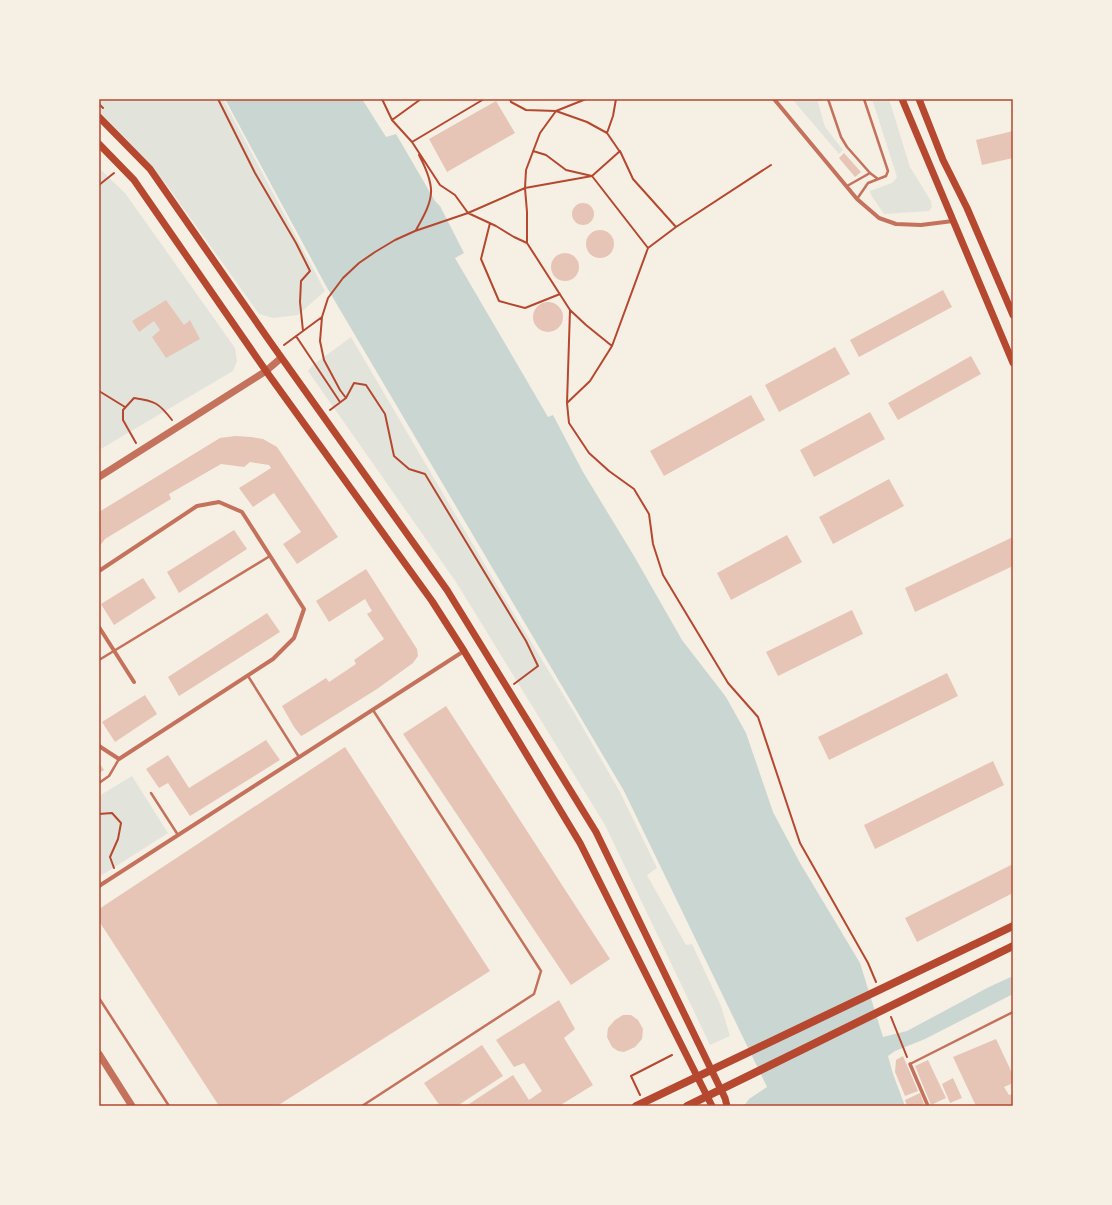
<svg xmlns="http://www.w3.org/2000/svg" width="1112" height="1205" viewBox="0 0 1112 1205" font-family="Rubik,sans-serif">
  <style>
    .green { fill: #e2e4dc }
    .water { fill: #c9d6d2 }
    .building { fill: #e6c5b7 }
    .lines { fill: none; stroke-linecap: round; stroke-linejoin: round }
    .path { stroke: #b5482f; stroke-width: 2 }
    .service { stroke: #c5725c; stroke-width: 2.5 }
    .pedestrian { stroke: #c5725c; stroke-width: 3.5 }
    .minor { stroke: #c5725c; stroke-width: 4 }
    .tertiary { stroke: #c5725c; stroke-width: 7 }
    .secondary { stroke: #b5482f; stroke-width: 7 }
    .primary { stroke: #b5482f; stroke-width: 8 }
    .neatline { fill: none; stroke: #b5482f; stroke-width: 1.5 }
  </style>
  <rect width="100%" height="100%" fill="#f6efe4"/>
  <path class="green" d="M 99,99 L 223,99 L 325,291 L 298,315 L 273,318 L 259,314 L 166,184 L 99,111 Z
    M 792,99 L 817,99 L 825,127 L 843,150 L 839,154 Z
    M 872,99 L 889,99 L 910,167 L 931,201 L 932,207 L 929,211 L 884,214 L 871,195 L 870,191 L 892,183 L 897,177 Z
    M 99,168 L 125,193 L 140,214 L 235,348 L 237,361 L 233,371 L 99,450 Z
    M 351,337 L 508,604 L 575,714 L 620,792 L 657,868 L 647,875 L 686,945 L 692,944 L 721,1006 L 730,1036 L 710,1045 L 605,825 L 456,582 L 308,371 L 313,365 Z
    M 132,776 L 168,833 L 99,877 L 99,796 Z"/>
  <path class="water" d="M 225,99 L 362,99 L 386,137 L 396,134 L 435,201 L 440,206 L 464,253 L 455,258 L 548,417 L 553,415 L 583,472 L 634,556 L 682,640 L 726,697 L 746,733 L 773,812 L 800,863 L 860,963 L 883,1037 L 907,1031 L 989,987 L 1013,976 L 1013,994 L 925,1039 L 895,1051 L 888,1056 L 893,1074 L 905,1106 L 744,1106 L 749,1099 L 767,1087 L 624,791 L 326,286 Z"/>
  <path class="building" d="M 496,101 L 515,133 L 447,172 L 429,139 Z
    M 1013,131 L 1013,158 L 982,165 L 976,140 Z
    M 844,153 L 861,172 L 855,177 L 839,158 Z
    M572 214a11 11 0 1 1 22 0a11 11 0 1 1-22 0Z
    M586 244a14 14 0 1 1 28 0a14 14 0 1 1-28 0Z
    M551 267a14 14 0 1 1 28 0a14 14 0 1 1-28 0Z
    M 943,290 L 952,307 L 859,357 L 850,340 Z
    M 166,300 L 184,325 L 190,320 L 200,339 L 166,358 L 152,337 L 160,330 L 154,321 L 139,332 L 132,321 Z
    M533 317a15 15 0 1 1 30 0a15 15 0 1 1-30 0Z
    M 835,347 L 850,374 L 779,412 L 765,385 Z
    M 971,356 L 981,374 L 898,420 L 888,403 Z
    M 751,395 L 765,420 L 664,476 L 650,451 Z
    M 870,412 L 885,439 L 814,477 L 800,450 Z
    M 235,436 L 251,437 L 263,439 L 277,447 L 338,537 L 297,564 L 283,544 L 301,532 L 274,493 L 253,507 L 239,488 L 271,468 L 269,465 L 250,462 L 244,467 L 221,464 L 169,494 L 171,499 L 105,539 L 99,547 L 99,512 L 220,438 Z
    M 889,479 L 904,506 L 833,544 L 819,517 Z
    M 234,530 L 247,549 L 179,593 L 167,572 Z
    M 787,535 L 802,562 L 731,600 L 717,573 Z
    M 1013,537 L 1013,566 L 915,612 L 905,588 Z
    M 366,569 L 417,649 L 418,656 L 413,663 L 377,689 L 305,734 L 301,736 L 294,727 L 282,706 L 326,678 L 329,682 L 356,664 L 354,660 L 384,639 L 367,614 L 372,611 L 365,599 L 329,622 L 316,601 Z
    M 143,578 L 156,598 L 114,625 L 101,604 Z
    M 852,610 L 863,634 L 778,676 L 766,652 Z
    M 267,613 L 280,632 L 179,696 L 168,677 Z
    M 947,673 L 958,696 L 829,760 L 818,737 Z
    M 145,695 L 157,714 L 115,742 L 102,722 Z
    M 446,706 L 610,959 L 571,985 L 403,734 Z
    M 266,740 L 280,760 L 190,816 L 168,783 L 159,788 L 146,769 L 168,755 L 189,788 Z
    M 345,747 L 490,971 L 277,1106 L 219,1106 L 99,921 L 99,909 Z
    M 993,761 L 1004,785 L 875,849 L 864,825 Z
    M 99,762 L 104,770 L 99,773 Z
    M 1013,864 L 1013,893 L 917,942 L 905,918 Z
    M 559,1000 L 575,1029 L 564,1038 L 593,1085 L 559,1106 L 466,1106 L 513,1075 L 529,1100 L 542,1091 L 524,1063 L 514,1067 L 496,1040 Z
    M 623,1015 L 631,1015 L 638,1020 L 643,1029 L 642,1039 L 635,1047 L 624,1052 L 618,1051 L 612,1047 L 607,1037 L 608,1028 L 615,1020 Z
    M 996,1039 L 1013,1075 L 1013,1083 L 1004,1087 L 1009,1095 L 1013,1094 L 1013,1106 L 976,1106 L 953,1057 Z
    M 482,1045 L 503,1076 L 457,1106 L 440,1106 L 424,1083 Z
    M 903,1056 L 918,1091 L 905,1096 L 895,1072 L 896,1060 Z
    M 928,1060 L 946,1098 L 931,1105 L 915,1066 Z
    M 953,1078 L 962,1098 L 950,1103 L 942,1084 Z
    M 920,1093 L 924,1104 L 920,1106 L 907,1106 L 905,1100 Z"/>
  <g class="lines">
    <path class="path" d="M 218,99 L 255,173 L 296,243 L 310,271 L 301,281 L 300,302 L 303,331
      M 382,99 L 392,120 L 412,142 L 440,185 L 455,195 L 468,213 L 496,226 L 514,237 L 527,243 L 570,310 L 567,403 L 569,423 L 589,453 L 609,471 L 634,489 L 649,514 L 653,544 L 663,575 L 728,683 L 758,717 L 800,843 L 868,963 L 876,982
      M 510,99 L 511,102 L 526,110 L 556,111 L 587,122 L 607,133
      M 616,99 L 613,116 L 607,133 L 620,152
      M 99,104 L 103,108
      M 392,120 L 421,99
      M 412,142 L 484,99
      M 533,151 L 546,155 L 566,170 L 592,176 L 648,248
      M 99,185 L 114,173
      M 490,223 L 481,259 L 499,301 L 525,308 L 560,294
      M 676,227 L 771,165
      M 416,230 C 434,198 437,189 419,155
      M 527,243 L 527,212 L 525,188 L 526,170 L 540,133 L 556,111 L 586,99
      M 570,310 L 586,325 L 612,346
      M 296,336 L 340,402
      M 284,345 L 322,317
      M 99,391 L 125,407
      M 330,410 L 346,398
      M 136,443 L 123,420 L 123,410 L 134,398 C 155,401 159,403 172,420
      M 514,684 L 538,666 L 526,641 L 425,474 L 409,469 L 394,456 L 385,414 L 366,385 L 354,383 L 346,398 L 340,390 L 324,360 L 320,341 L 322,317 L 328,298 L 343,278 L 359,263 L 375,252 L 395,240 L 415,231 L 468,213 L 525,188 L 592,176 L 620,151 L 633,179 L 676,227 L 648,248 L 612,346 L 590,381 L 567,403
      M 99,814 L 112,813 L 121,823 L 118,839 L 110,857 L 114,868
      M 891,1017 L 907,1057
      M 640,1095 L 631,1076 L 672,1055"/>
    <path class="service" d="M 828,99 L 841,137 L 847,147 L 870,173 L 847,186
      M 870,173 L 878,179
      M 857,199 L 868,183 L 886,176 L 888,171 L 864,99
      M 99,660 L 270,556
      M 248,676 L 299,757
      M 99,783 L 109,776 L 119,759
      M 151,793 L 178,835
      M 99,998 L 169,1106
      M 910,1064 L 1013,1012
      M 362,1106 L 534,994 L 541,971 L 373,710"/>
    <path class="pedestrian" d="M 910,1064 L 928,1106"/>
    <path class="minor" d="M 774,99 L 857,199 L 879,218 L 896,224 L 921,225 L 953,221
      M 99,571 L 197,506 L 219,502 L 242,512 L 304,609 L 294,638 L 273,659 L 119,759 L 99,746
      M 99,627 L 134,682
      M 99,886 L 464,651"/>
    <path class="tertiary" d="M 99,477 L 266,371 L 281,358
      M 99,1054 L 132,1106"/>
    <path class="secondary" d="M 902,99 L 1013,363
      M 919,99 L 943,160 L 967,208 L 1013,315
      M 99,117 L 150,169 L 271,343 L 447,590 L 596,832 L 725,1098 L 727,1106
      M 99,144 L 134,180 L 266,371 L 432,601 L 464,651 L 580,843 L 712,1106"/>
    <path class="primary" d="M 636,1106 L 1013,926
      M 687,1106 L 1013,946"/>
  </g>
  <rect width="1112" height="1205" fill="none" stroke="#f6efe4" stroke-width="200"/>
  <rect x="100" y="100" width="912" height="1005" class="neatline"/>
</svg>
